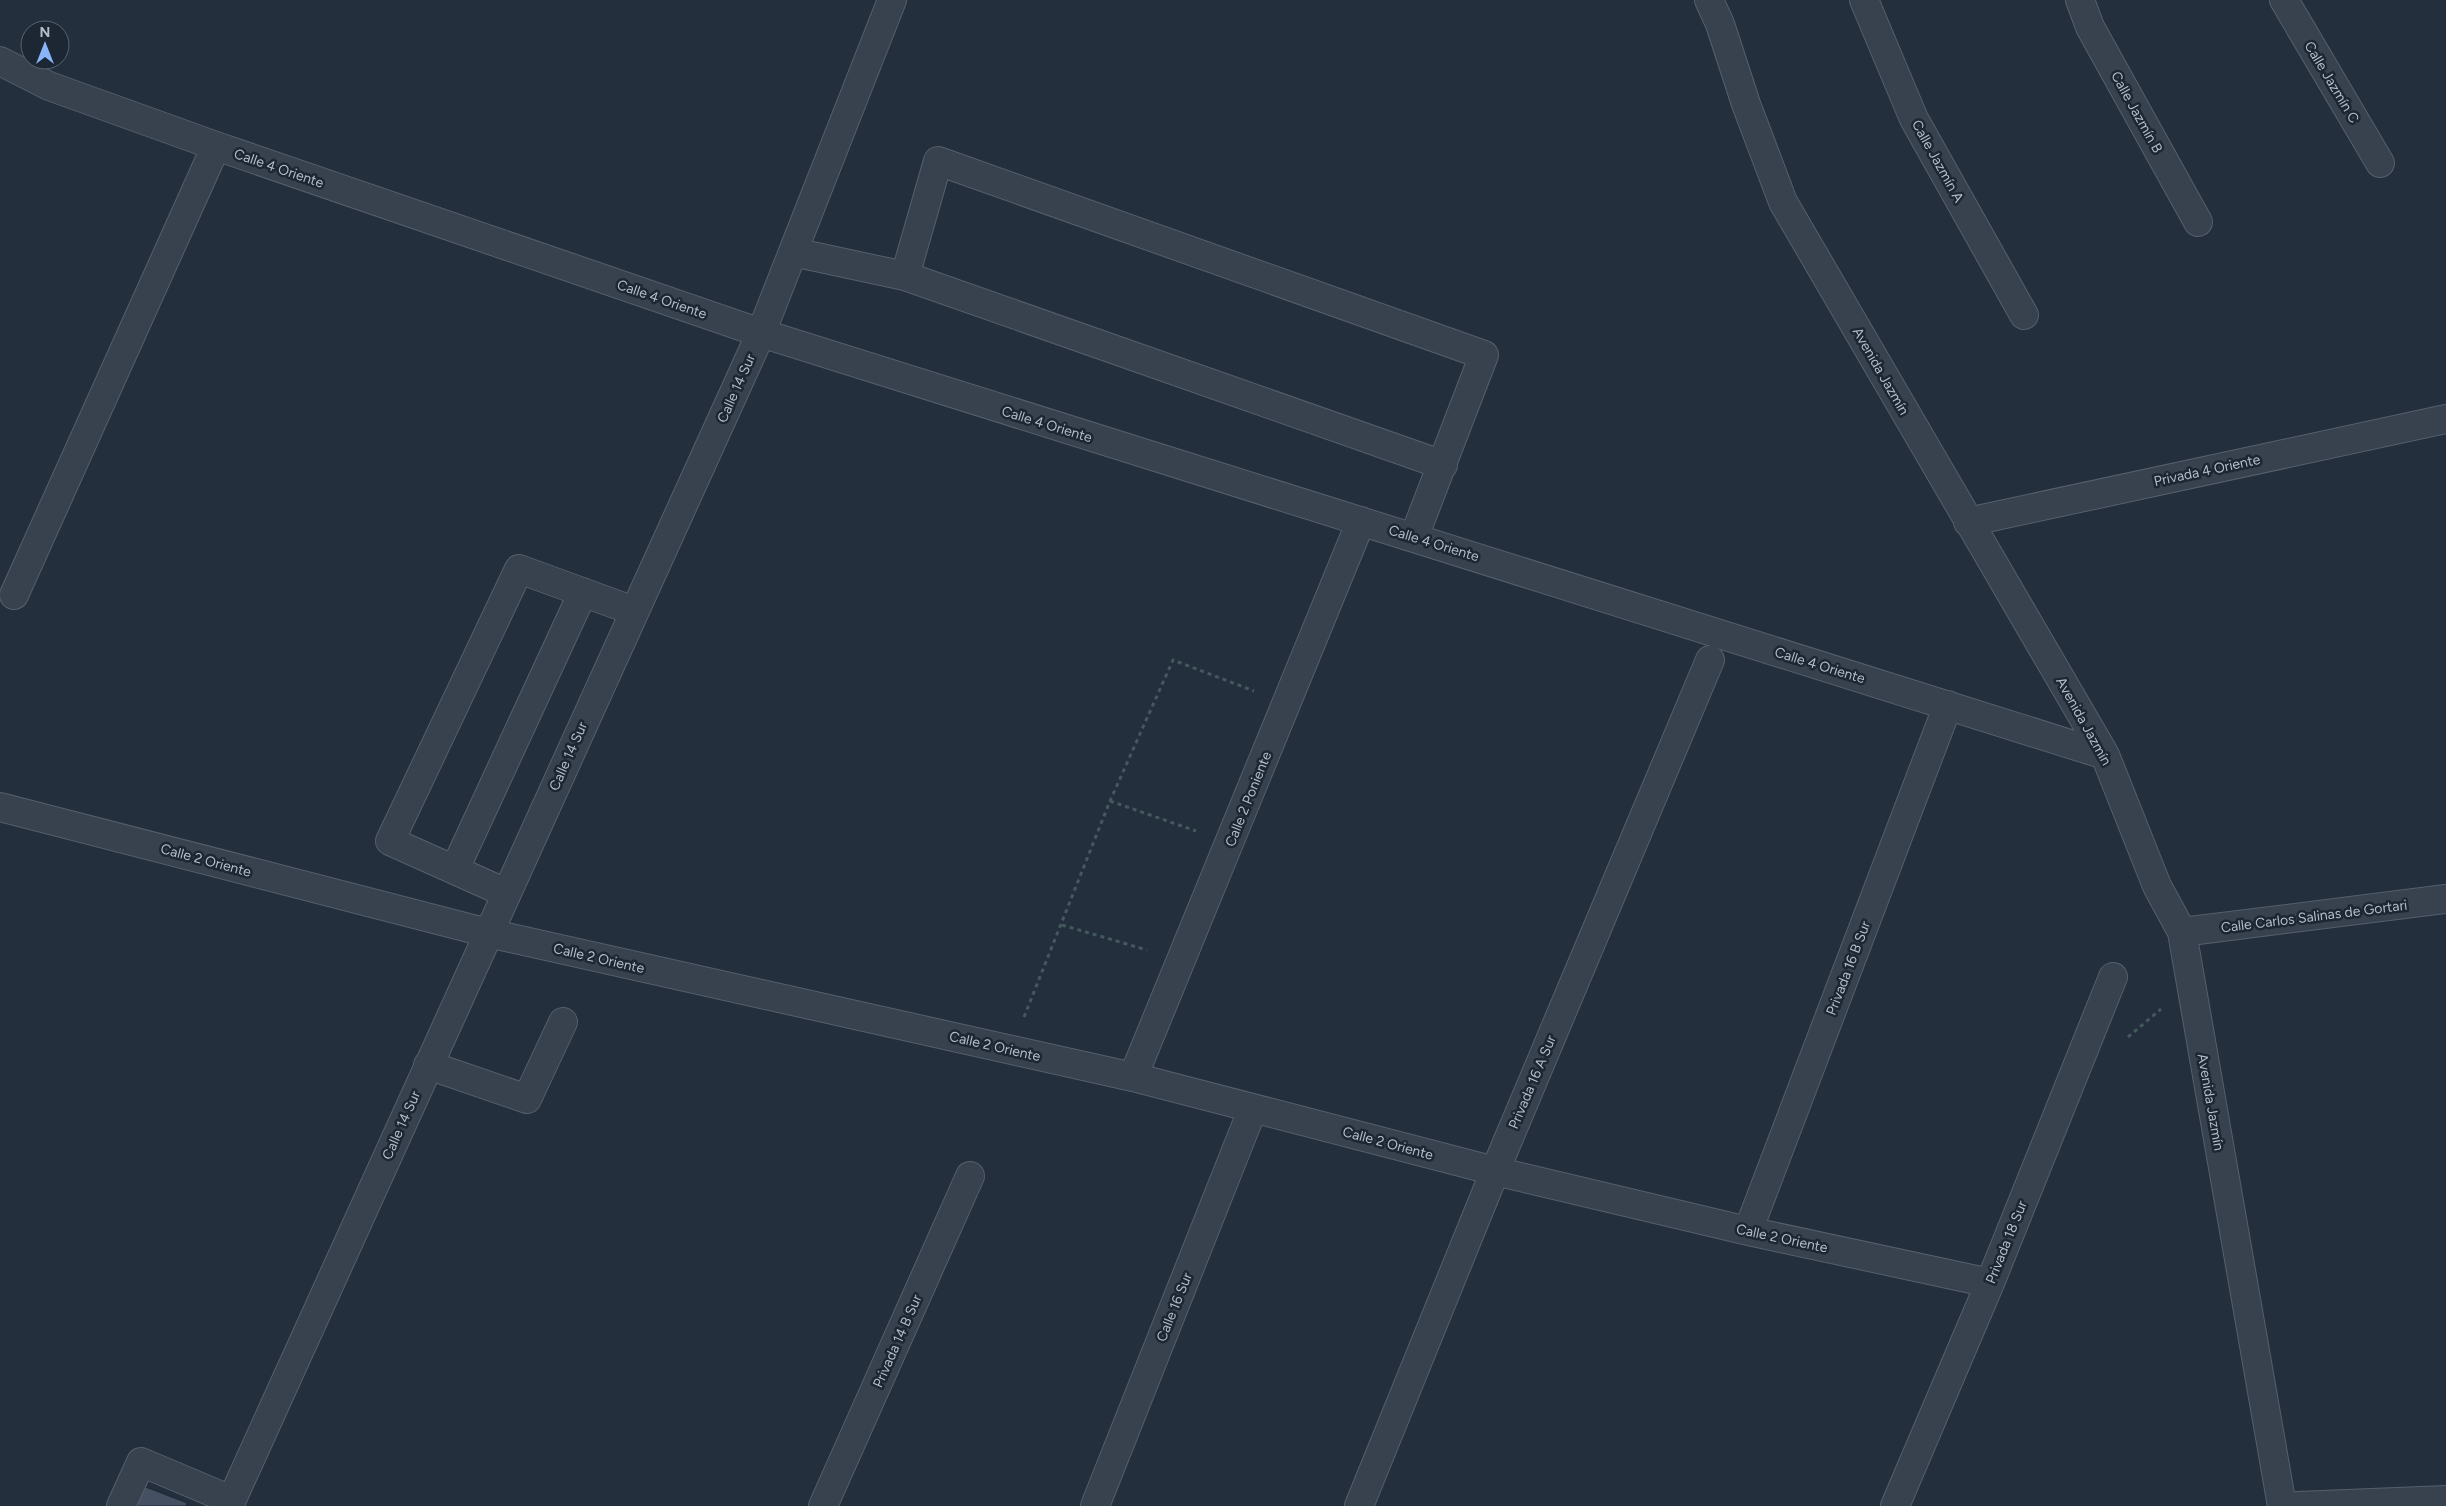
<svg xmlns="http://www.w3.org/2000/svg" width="2446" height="1506" viewBox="0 0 2446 1506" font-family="Figtree,sans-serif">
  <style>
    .building { fill: #455162; stroke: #1f2835 }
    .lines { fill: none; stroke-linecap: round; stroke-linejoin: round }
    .minor-casing { stroke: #565f6c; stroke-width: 30 }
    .path { stroke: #44595c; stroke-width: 3; stroke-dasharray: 4 4; stroke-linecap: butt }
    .minor { stroke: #38414e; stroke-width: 28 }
    .labels { text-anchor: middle; stroke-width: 5; stroke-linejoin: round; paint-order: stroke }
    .street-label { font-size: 14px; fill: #b4bcc9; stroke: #1d2633 }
  </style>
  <rect width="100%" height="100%" fill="#242f3e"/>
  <path class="building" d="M 138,1484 L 187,1503 L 186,1506 L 129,1506 Z"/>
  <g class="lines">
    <g class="minor-casing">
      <path id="minor" d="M 1709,0 L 1720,24 L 1746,104 L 1783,202 L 2105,755 L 2157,886 L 2182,932 L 2282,1506
        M 1864,0 L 1914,119 L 2024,315
        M 2080,0 L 2090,27 L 2198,222
        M 2284,0 L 2380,163
        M 0,61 L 49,86 L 216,146 L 761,333 L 2105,755
        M 793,252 L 905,276
        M 1968,522 L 2446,419
        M 1414,537 L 1484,355 L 938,161 L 905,276 L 1443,465
        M 14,595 L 216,146
        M 0,807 L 488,933 L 1133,1077 L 1495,1171 L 1748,1231 L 1990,1283
        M 455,869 L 583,592
        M 506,893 L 390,841 L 519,569 L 634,611
        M 2182,932 L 2446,899
        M 428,1065 L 527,1099 L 563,1022
        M 1133,1077 L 1361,521
        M 1748,1231 L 1948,705
        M 121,1506 L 141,1462 L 231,1500
        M 229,1506 L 761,333 L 892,0
        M 823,1506 L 970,1176
        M 1095,1506 L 1253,1108
        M 1359,1506 L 1495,1171 L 1710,660
        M 1895,1506 L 1990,1283 L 2113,977
        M 2298,1506 L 2446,1500"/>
    </g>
    <path class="path" d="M 1110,801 L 1196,831
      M 1062,925 L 1147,950
      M 1024,1017 L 1110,801 L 1173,660 L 1254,691
      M 2128,1037 L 2161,1009"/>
    <use href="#minor" class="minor"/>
  </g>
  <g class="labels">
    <g class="street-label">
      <text transform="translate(2332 82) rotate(59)" y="5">Calle Jazmín C</text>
      <text transform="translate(2137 112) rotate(61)" y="5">Calle Jazmín B</text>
      <text transform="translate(1938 161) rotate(61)" y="5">Calle Jazmín A</text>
      <text transform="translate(279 168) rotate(19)" y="5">Calle 4 Oriente</text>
      <text transform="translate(662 299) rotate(19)" y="5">Calle 4 Oriente</text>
      <text transform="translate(1881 371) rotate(60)" y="5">Avenida Jazmín</text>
      <text transform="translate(736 388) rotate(-66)" y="5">Calle 14 Sur</text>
      <text transform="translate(1047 424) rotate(17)" y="5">Calle 4 Oriente</text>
      <text transform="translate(2207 470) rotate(-12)" y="5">Privada 4 Oriente</text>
      <text transform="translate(1434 543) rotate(17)" y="5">Calle 4 Oriente</text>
      <text transform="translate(1820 665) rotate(17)" y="5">Calle 4 Oriente</text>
      <text transform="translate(2084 721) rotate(61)" y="5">Avenida Jazmín</text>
      <text transform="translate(568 756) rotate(-66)" y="5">Calle 14 Sur</text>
      <text transform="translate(1248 799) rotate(-68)" y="5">Calle 2 Poniente</text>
      <text transform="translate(206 860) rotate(15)" y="5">Calle 2 Oriente</text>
      <text transform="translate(2314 916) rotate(-7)" y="5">Calle Carlos Salinas de Gortari</text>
      <text transform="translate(599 958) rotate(13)" y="5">Calle 2 Oriente</text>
      <text transform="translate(1848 968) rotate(-69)" y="5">Privada 16 B Sur</text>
      <text transform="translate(995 1046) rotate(13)" y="5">Calle 2 Oriente</text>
      <text transform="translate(1532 1082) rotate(-67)" y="5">Privada 16 A Sur</text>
      <text transform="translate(2211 1102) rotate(80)" y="5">Avenida Jazmín</text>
      <text transform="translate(401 1125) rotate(-66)" y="5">Calle 14 Sur</text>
      <text transform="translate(1388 1143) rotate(15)" y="5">Calle 2 Oriente</text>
      <text transform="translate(1782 1238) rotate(12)" y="5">Calle 2 Oriente</text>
      <text transform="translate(2006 1242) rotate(-68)" y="5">Privada 18 Sur</text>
      <text transform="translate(1174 1307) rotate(-68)" y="5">Calle 16 Sur</text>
      <text transform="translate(897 1341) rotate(-66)" y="5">Privada 14 B Sur</text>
    </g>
  </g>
  <g transform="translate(45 45)"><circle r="24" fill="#1d2633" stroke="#59626f"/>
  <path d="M0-4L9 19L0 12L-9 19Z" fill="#8ab4f8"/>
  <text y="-8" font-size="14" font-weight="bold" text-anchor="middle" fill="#b4bcc9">N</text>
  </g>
</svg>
